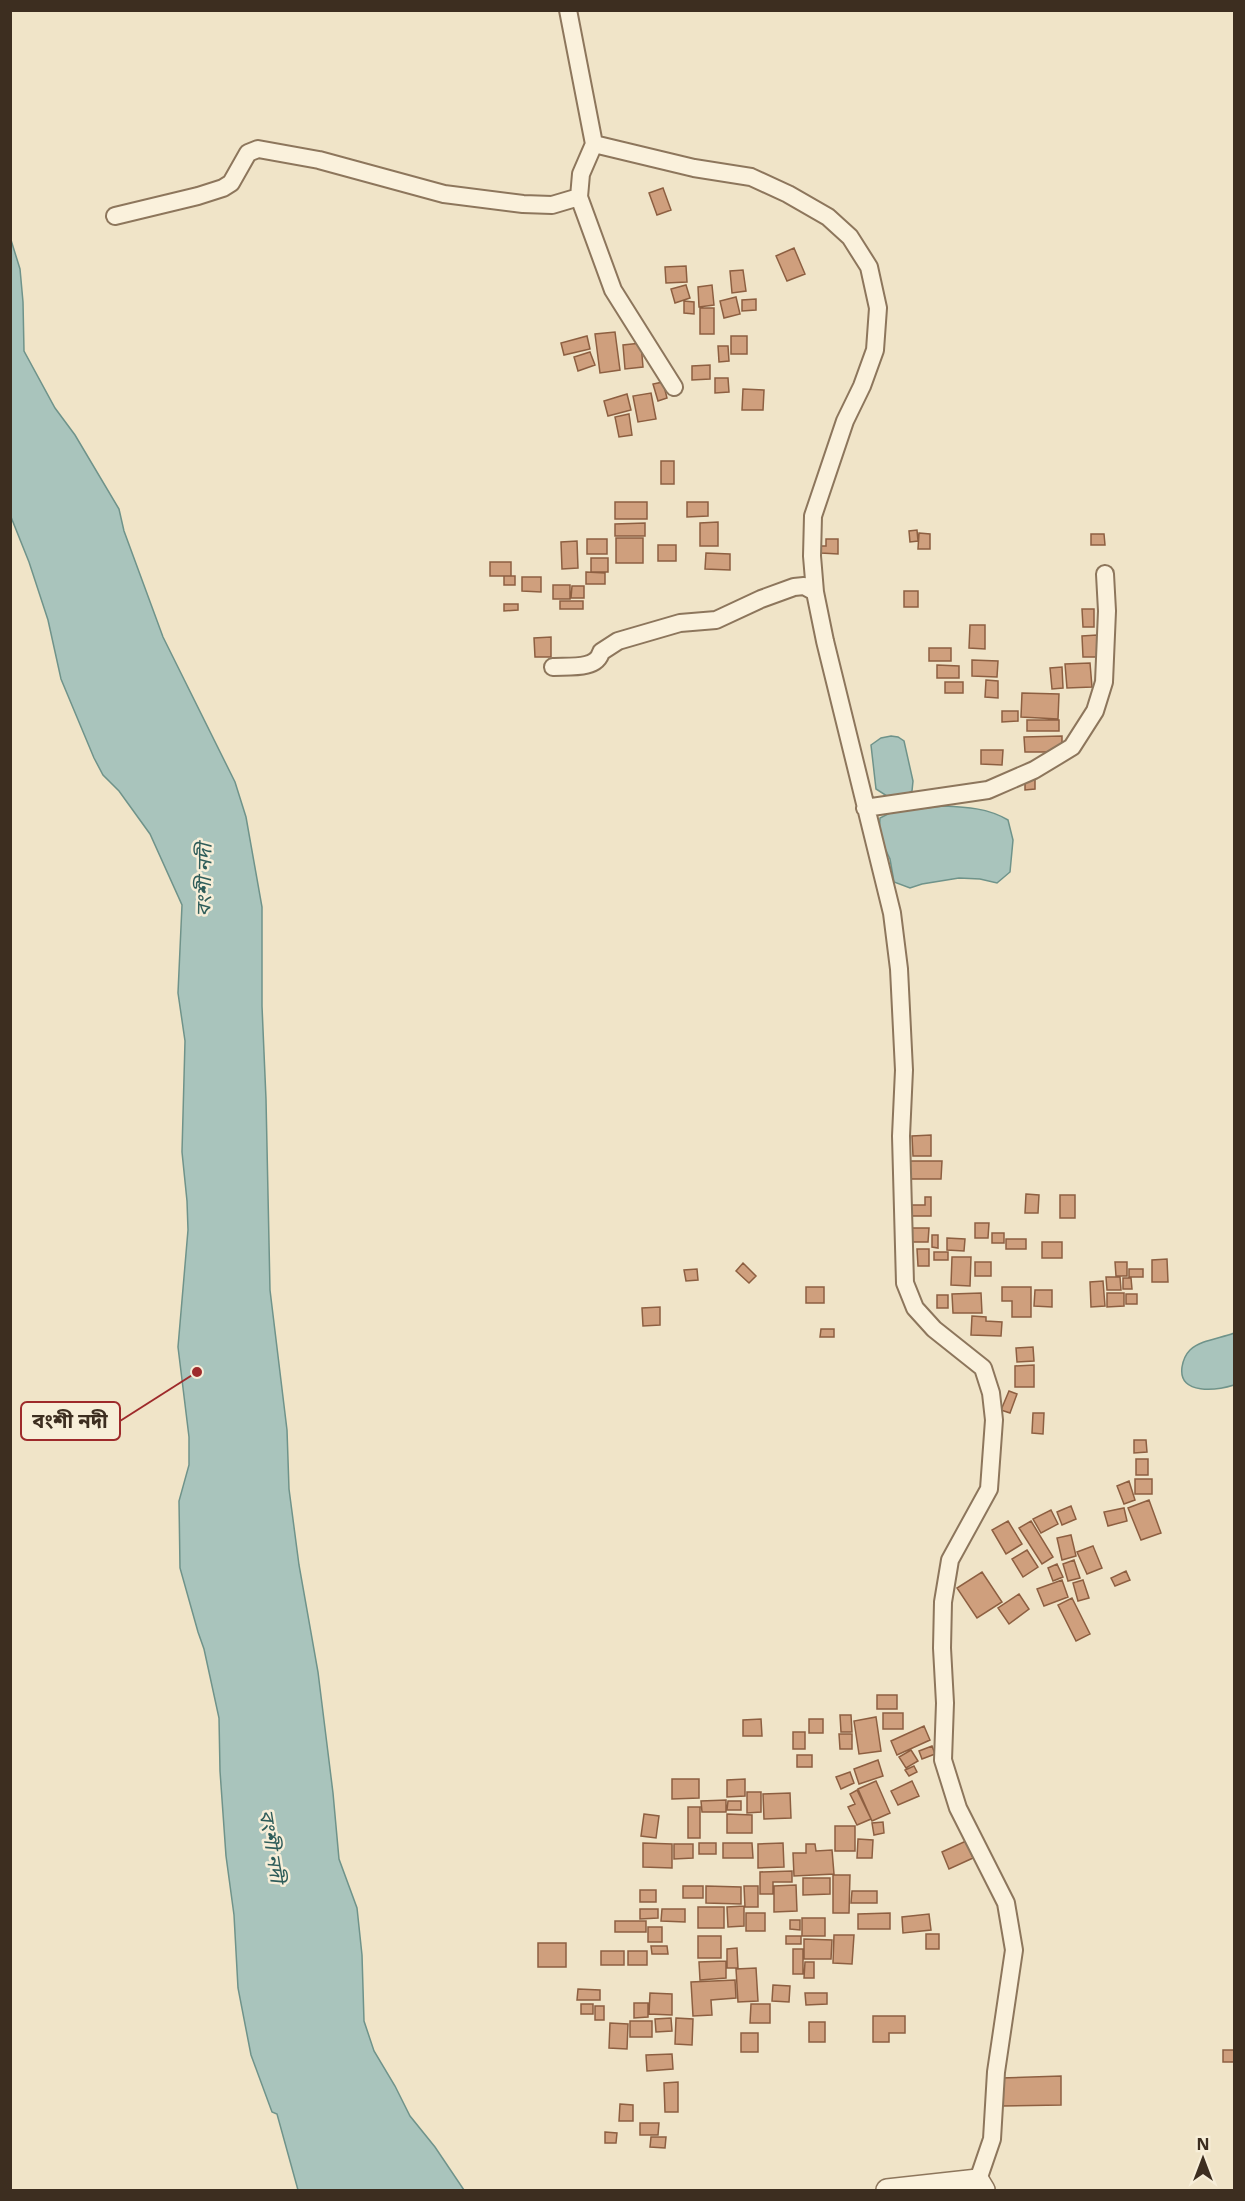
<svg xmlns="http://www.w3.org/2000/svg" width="1245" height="2201" viewBox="0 0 1245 2201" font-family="Georgia,'Noto Sans Bengali',serif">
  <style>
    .water { fill: #a9c4bc; stroke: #6f938a; stroke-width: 1.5 }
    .building { fill: #cf9f7d; stroke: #8d5f41; stroke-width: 1.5 }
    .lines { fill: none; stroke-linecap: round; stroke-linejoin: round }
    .minor-casing { stroke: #8d765c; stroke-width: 20 }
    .tertiary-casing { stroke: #8d765c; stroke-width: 24 }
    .minor { stroke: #faf1dc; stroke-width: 16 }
    .tertiary { stroke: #faf1dc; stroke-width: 21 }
    .labels { text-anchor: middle; stroke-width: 5; stroke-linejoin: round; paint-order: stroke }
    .water-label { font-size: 20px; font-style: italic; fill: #2f5d5a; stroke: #f7eed8 }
    .leader { fill: none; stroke: #9e2a2b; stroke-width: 2 }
    .callout-dot { fill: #9e2a2b; stroke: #f7eed8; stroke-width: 2 }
    .callout { fill: #f7eed8; stroke: #9e2a2b; stroke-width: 2 }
    .callout-label { font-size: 20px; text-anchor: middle; font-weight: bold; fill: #3d2e20 }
  </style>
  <rect width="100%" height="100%" fill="#f0e4c8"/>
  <path class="water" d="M 11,240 L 20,269 L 23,302 L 24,351 L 55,408 L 75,435 L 119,509 L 124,531 L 163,637 L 235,782 L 246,817 L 262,907 L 262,1006 L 266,1099 L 270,1290 L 287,1430 L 289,1489 L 299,1565 L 318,1672 L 333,1793 L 339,1859 L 357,1908 L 362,1955 L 364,2021 L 374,2051 L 395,2086 L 410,2116 L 435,2147 L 464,2190 L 298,2190 L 277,2114 L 272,2112 L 251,2055 L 238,1988 L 234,1915 L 226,1856 L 220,1771 L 219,1718 L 204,1649 L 198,1632 L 180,1568 L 179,1501 L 189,1465 L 189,1437 L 178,1347 L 188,1230 L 187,1201 L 182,1152 L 185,1041 L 178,993 L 182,905 L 150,834 L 119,791 L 103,775 L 94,758 L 61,679 L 48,620 L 29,562 L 11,517 Z
    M 891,736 L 898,737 L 904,741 L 913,781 L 912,791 L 904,796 L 890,798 L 876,789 L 871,745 L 881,738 Z
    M 943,806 C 966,807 988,808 1008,820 L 1013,840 L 1010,872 L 997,883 L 980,879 L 959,878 L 922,884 L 910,888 L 894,882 L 890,859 L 879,836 L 880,818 L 892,812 Z
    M 1234,1333 L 1234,1385 C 1218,1390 1178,1396 1182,1367 C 1183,1361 1185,1355 1190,1350 C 1200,1340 1222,1338 1234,1333 Z"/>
  <path class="building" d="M 663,188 L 671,210 L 657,215 L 649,193 Z
    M 794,248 L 805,274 L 787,281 L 776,256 Z
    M 686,266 L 687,282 L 666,283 L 665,267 Z
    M 743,270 L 746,291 L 732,293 L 730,271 Z
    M 686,285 L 690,298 L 675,303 L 671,289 Z
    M 712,285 L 714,305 L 699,307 L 698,287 Z
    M 736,297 L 740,314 L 724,318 L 720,301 Z
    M 756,299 L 756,310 L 742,311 L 742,300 Z
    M 684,301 L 694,302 L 694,314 L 684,313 Z
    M 700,308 L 714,308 L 714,334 L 700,334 Z
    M 615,332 L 620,370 L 600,373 L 595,334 Z
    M 587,336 L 590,349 L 564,355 L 561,343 Z
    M 731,336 L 747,336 L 747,354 L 731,354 Z
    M 641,343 L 643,367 L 625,369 L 623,345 Z
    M 718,346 L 728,346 L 729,361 L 719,362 Z
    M 590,352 L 595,365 L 578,371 L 574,357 Z
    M 710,365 L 710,379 L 692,380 L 692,366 Z
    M 715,378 L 728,378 L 729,392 L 715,393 Z
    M 663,382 L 667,398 L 658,401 L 653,384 Z
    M 743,389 L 764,390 L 763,410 L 742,410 Z
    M 651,393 L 656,419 L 638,422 L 633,396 Z
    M 627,394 L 631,410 L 608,416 L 604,401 Z
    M 629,414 L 632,435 L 619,437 L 615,417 Z
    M 661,461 L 674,461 L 674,484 L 661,484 Z
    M 615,502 L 647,502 L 647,519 L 615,519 Z
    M 687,502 L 708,502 L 708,516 L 687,517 Z
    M 718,522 L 718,546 L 700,546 L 700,523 Z
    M 645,523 L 645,536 L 615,536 L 615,524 Z
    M 917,530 L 918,541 L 910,542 L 909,531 Z
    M 919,533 L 930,534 L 930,549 L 918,549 Z
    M 1091,534 L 1104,534 L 1105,545 L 1091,545 Z
    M 616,538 L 643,538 L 643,563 L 616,563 Z
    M 587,539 L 607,539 L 607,554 L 587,554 Z
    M 826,539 L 838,539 L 838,554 L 821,553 L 821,546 L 826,546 Z
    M 577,541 L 578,568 L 562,569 L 561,542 Z
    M 658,545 L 676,545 L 676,561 L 658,561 Z
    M 706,553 L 730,554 L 730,570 L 705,569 Z
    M 591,558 L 608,558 L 608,572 L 591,572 Z
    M 490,562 L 511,562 L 511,576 L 490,576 Z
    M 586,572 L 605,573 L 605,584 L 586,584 Z
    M 504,576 L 515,576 L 515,585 L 504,585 Z
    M 522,577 L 541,577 L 541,592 L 522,591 Z
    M 553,585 L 570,585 L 570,599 L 553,599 Z
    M 572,586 L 584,586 L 584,598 L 571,598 Z
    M 904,591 L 918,591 L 918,607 L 904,607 Z
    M 560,601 L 583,601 L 583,609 L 560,609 Z
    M 504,604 L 518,604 L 518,610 L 504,611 Z
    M 1082,609 L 1094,609 L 1094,627 L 1083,627 Z
    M 970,625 L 985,625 L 985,649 L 969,648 Z
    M 1097,635 L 1098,657 L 1083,657 L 1082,636 Z
    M 551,637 L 551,657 L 535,657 L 534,638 Z
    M 929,648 L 951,648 L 951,661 L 929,661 Z
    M 972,660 L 998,661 L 997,677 L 972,676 Z
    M 1090,663 L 1092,687 L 1067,688 L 1065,664 Z
    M 937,665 L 959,666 L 959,678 L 937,678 Z
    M 1062,667 L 1063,688 L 1052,689 L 1050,668 Z
    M 986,680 L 998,681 L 998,698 L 985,697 Z
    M 945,682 L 963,682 L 963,693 L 945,693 Z
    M 1022,693 L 1059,694 L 1058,719 L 1021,717 Z
    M 1002,711 L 1018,711 L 1018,721 L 1002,722 Z
    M 1027,720 L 1059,720 L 1059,731 L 1027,731 Z
    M 1062,736 L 1062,752 L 1025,752 L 1024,737 Z
    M 981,750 L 1003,750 L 1002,765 L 981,764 Z
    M 1025,777 L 1035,777 L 1035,789 L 1025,790 Z
    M 931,1135 L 931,1156 L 913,1156 L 912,1136 Z
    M 909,1161 L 942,1161 L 941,1179 L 909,1179 Z
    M 1026,1194 L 1039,1195 L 1038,1213 L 1025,1213 Z
    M 1060,1195 L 1075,1195 L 1075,1218 L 1060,1218 Z
    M 925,1197 L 931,1197 L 931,1216 L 910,1216 L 910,1205 L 925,1205 Z
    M 975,1223 L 989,1223 L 988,1238 L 975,1238 Z
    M 909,1228 L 929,1228 L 928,1242 L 909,1242 Z
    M 992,1233 L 1004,1233 L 1004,1243 L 992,1243 Z
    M 932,1235 L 938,1235 L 938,1248 L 932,1247 Z
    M 947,1238 L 965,1239 L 964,1251 L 947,1250 Z
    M 1006,1239 L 1026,1239 L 1026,1249 L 1006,1249 Z
    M 1042,1242 L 1062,1242 L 1062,1258 L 1042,1258 Z
    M 917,1249 L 929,1249 L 929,1266 L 918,1266 Z
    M 934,1252 L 948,1252 L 948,1260 L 934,1260 Z
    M 952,1257 L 971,1257 L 970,1286 L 951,1285 Z
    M 1167,1259 L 1168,1282 L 1152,1282 L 1152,1260 Z
    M 975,1262 L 991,1262 L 991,1276 L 975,1276 Z
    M 1115,1262 L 1127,1262 L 1127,1276 L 1116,1276 Z
    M 743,1263 L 756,1276 L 749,1283 L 736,1271 Z
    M 697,1269 L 698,1280 L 686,1281 L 684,1270 Z
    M 1129,1269 L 1143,1269 L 1143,1277 L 1129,1277 Z
    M 1106,1277 L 1120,1277 L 1121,1290 L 1107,1290 Z
    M 1123,1278 L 1131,1278 L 1132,1289 L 1123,1289 Z
    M 1103,1281 L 1105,1306 L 1091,1307 L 1090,1282 Z
    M 806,1287 L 824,1287 L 824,1303 L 806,1303 Z
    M 1002,1287 L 1031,1287 L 1031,1317 L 1012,1317 L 1012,1301 L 1002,1301 Z
    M 1035,1290 L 1052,1290 L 1052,1307 L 1034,1306 Z
    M 981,1293 L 982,1313 L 953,1313 L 952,1294 Z
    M 1107,1293 L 1124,1293 L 1124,1306 L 1107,1307 Z
    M 1126,1294 L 1137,1294 L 1137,1304 L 1126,1304 Z
    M 937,1295 L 948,1295 L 948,1308 L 937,1308 Z
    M 660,1307 L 660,1325 L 643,1326 L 642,1308 Z
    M 972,1316 L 986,1317 L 986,1321 L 1002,1322 L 1001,1336 L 971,1335 Z
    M 821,1329 L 834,1329 L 834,1337 L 820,1337 Z
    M 1033,1347 L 1034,1361 L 1017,1362 L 1016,1348 Z
    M 1034,1365 L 1034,1387 L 1015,1387 L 1015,1366 Z
    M 1009,1391 L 1017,1394 L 1010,1413 L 1001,1410 Z
    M 1033,1413 L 1044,1413 L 1043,1434 L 1032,1433 Z
    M 1134,1440 L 1146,1440 L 1147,1452 L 1134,1453 Z
    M 1136,1459 L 1148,1459 L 1148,1475 L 1136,1475 Z
    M 1135,1479 L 1152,1479 L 1152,1494 L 1135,1494 Z
    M 1129,1481 L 1135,1500 L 1124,1504 L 1117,1486 Z
    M 1149,1500 L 1161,1533 L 1141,1540 L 1128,1508 Z
    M 1071,1506 L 1076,1519 L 1062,1525 L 1057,1512 Z
    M 1124,1508 L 1127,1521 L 1108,1526 L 1104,1512 Z
    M 1051,1510 L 1058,1524 L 1041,1533 L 1033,1519 Z
    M 1008,1521 L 1022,1544 L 1006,1554 L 992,1530 Z
    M 1031,1521 L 1053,1557 L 1042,1564 L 1019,1528 Z
    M 1071,1535 L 1076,1556 L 1062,1560 L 1057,1538 Z
    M 1093,1546 L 1102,1568 L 1087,1574 L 1077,1552 Z
    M 1027,1550 L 1038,1567 L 1023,1577 L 1012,1559 Z
    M 1074,1560 L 1080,1578 L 1068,1581 L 1063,1564 Z
    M 1057,1564 L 1063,1577 L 1053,1581 L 1048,1568 Z
    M 1126,1571 L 1130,1580 L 1115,1586 L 1111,1578 Z
    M 982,1572 L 1002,1602 L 977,1618 L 957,1588 Z
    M 1062,1580 L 1068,1597 L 1044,1606 L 1037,1589 Z
    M 1083,1580 L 1089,1598 L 1078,1601 L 1073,1583 Z
    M 1019,1594 L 1029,1609 L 1009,1624 L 998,1608 Z
    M 1072,1598 L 1090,1634 L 1076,1641 L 1058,1605 Z
    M 877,1695 L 897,1695 L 897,1709 L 877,1709 Z
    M 883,1713 L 903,1713 L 903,1729 L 883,1729 Z
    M 840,1715 L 851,1715 L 852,1732 L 841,1732 Z
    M 876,1717 L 881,1751 L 859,1754 L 854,1721 Z
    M 761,1719 L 762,1736 L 743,1736 L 743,1720 Z
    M 809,1719 L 823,1719 L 823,1733 L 809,1733 Z
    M 924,1726 L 930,1740 L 897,1755 L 891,1741 Z
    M 793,1732 L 805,1732 L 805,1749 L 793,1749 Z
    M 839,1734 L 852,1734 L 852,1749 L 840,1749 Z
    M 932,1746 L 935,1754 L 922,1759 L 919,1751 Z
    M 911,1750 L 918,1761 L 906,1768 L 899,1757 Z
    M 797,1755 L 812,1755 L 812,1767 L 797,1767 Z
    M 878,1760 L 883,1776 L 859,1784 L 854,1769 Z
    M 914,1766 L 917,1772 L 909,1776 L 905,1770 Z
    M 850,1772 L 854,1783 L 841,1789 L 836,1777 Z
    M 672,1779 L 699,1779 L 699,1798 L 672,1799 Z
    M 745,1779 L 745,1796 L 727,1797 L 727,1780 Z
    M 876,1781 L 890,1813 L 872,1821 L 858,1789 Z
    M 912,1781 L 919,1796 L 898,1805 L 891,1791 Z
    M 857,1790 L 871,1819 L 857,1825 L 848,1807 L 855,1804 L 850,1794 Z
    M 747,1792 L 761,1792 L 761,1812 L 747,1813 Z
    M 790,1793 L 791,1818 L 764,1819 L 763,1794 Z
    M 726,1800 L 726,1812 L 702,1812 L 701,1801 Z
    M 728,1801 L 741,1801 L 741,1810 L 727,1810 Z
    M 688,1807 L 700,1807 L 700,1838 L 688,1838 Z
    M 644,1814 L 659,1816 L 656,1838 L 641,1836 Z
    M 727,1814 L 752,1815 L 752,1833 L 727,1833 Z
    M 883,1822 L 884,1833 L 874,1835 L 872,1823 Z
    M 835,1826 L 855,1826 L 855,1851 L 835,1851 Z
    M 858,1839 L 873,1840 L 872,1858 L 857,1858 Z
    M 966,1841 L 973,1858 L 949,1869 L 942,1852 Z
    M 643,1843 L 672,1844 L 672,1868 L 643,1867 Z
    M 699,1843 L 716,1843 L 716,1854 L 699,1854 Z
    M 723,1843 L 752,1843 L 753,1858 L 723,1858 Z
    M 783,1843 L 784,1867 L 758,1868 L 758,1844 Z
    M 674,1844 L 693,1844 L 693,1858 L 674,1859 Z
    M 806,1844 L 815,1844 L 816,1851 L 832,1850 L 834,1874 L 794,1876 L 793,1853 L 806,1853 Z
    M 792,1871 L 792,1882 L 773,1882 L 773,1894 L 760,1894 L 760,1872 Z
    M 833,1875 L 850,1875 L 849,1913 L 833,1913 Z
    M 803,1878 L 830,1878 L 830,1894 L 803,1895 Z
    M 796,1885 L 797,1911 L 774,1912 L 774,1886 Z
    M 683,1886 L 703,1886 L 703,1898 L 683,1898 Z
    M 706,1886 L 741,1887 L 741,1904 L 706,1903 Z
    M 744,1886 L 758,1886 L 758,1907 L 745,1907 Z
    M 640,1890 L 656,1890 L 656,1902 L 640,1902 Z
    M 852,1891 L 877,1891 L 877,1903 L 851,1903 Z
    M 744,1906 L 744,1926 L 728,1927 L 727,1907 Z
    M 698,1907 L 724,1907 L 724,1928 L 698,1928 Z
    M 640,1909 L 658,1909 L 658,1918 L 640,1919 Z
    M 662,1909 L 685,1909 L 685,1922 L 661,1921 Z
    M 746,1913 L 765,1913 L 765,1931 L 746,1931 Z
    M 890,1913 L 890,1929 L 858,1929 L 858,1914 Z
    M 929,1914 L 931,1930 L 903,1933 L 902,1917 Z
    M 802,1918 L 825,1918 L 825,1936 L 802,1936 Z
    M 790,1920 L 800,1920 L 800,1930 L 790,1929 Z
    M 615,1921 L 646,1921 L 646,1932 L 615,1932 Z
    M 648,1927 L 662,1927 L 662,1942 L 648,1942 Z
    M 926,1934 L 939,1934 L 939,1949 L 926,1949 Z
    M 834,1935 L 854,1935 L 852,1964 L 833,1963 Z
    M 698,1936 L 721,1936 L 721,1958 L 698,1958 Z
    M 786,1936 L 801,1936 L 801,1944 L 786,1944 Z
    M 804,1939 L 832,1940 L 831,1959 L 804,1959 Z
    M 538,1943 L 566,1943 L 566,1967 L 538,1967 Z
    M 651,1946 L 667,1946 L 668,1954 L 652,1954 Z
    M 737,1948 L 738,1968 L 727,1968 L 727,1949 Z
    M 793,1949 L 803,1949 L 803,1974 L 793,1974 Z
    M 601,1951 L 624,1951 L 624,1965 L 601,1965 Z
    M 628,1951 L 647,1951 L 647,1965 L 628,1965 Z
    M 726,1961 L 726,1978 L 700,1980 L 699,1962 Z
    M 805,1962 L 814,1962 L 814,1978 L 804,1978 Z
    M 756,1968 L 758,2001 L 738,2002 L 736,1969 Z
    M 735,1980 L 736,1998 L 711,2000 L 712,2015 L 693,2016 L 691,1982 Z
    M 773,1985 L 790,1986 L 789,2002 L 772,2001 Z
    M 578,1989 L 600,1990 L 600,2000 L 577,2000 Z
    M 650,1993 L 672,1994 L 672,2015 L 649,2014 Z
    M 805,1993 L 827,1993 L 827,2004 L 806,2005 Z
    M 634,2003 L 648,2003 L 648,2017 L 634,2018 Z
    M 581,2004 L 593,2004 L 593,2014 L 581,2014 Z
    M 751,2004 L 770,2004 L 770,2023 L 750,2023 Z
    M 595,2006 L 604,2006 L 604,2020 L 595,2020 Z
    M 873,2016 L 905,2016 L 905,2033 L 889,2033 L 889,2042 L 873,2042 Z
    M 671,2018 L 672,2031 L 656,2032 L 655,2019 Z
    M 676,2018 L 693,2019 L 692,2045 L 675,2044 Z
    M 630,2021 L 652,2021 L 652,2037 L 630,2037 Z
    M 809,2022 L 825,2022 L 825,2042 L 809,2042 Z
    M 610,2023 L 628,2024 L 627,2049 L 609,2048 Z
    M 741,2033 L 758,2033 L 758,2052 L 741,2052 Z
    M 1223,2050 L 1234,2050 L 1234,2062 L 1223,2062 Z
    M 672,2054 L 673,2069 L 647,2071 L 646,2055 Z
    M 1061,2076 L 1061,2105 L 1002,2106 L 1001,2078 Z
    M 678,2082 L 678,2112 L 665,2112 L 664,2083 Z
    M 620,2104 L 633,2105 L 633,2121 L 619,2121 Z
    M 640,2123 L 659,2123 L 658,2135 L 640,2135 Z
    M 605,2132 L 617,2133 L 616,2143 L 605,2143 Z
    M 651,2137 L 666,2137 L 665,2148 L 650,2147 Z"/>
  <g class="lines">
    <g class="minor-casing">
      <path id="minor" d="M 568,10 L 594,144 L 694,168 L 751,177 L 788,194 L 828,217 L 850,237 L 869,267 L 878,308 L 875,350 L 862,386 L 845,421 L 813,516 L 812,556 L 815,592 L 825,641 L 892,913 L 899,969 L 904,1070 L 901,1136 L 905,1283 L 915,1308 L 934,1329 L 983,1368 L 991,1393 L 994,1420 L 989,1489 L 950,1560 L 943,1602 L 942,1648 L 945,1703 L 943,1760 L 958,1808 L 1006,1903 L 1014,1950 L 996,2072 L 992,2139 L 978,2180
        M 579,197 L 613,290 L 674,387
        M 115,216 L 198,196 L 223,188 L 231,183 L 248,153 L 258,149 L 319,160 L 444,194 L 523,204 L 552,205 L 579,197 L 581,174 L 594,144
        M 553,667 C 568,666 597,670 601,652 L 618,641 L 680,623 L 716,620 L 761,599 L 794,587 L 804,586 L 815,592
        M 865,808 L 988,790 L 1034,770 L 1072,747 L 1095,711 L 1104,682 L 1107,611 L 1105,574"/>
    </g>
    <g class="tertiary-casing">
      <path id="tertiary" d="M 887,2190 L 978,2180 L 984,2190"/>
    </g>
    <use href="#minor" class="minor"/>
    <use href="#tertiary" class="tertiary"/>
  </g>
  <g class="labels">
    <g class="water-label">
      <text transform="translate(204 880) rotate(-89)" y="7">বংশী নদী</text>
      <text transform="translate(272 1846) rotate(81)" y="7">বংশী নদী</text>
    </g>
  </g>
  <path class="leader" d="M197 1372L120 1421"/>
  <circle class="callout-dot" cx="197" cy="1372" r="6"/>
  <rect class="callout" x="21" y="1402" width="99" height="38" rx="6"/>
  <g class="callout-label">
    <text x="70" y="1428">বংশী নদী</text>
  </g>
  <rect width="1245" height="2201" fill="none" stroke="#3d2e20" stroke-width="24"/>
  <g transform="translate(1203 2159)" stroke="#f7eed8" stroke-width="4.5" paint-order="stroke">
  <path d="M0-4.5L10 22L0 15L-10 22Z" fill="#3d2e20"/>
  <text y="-9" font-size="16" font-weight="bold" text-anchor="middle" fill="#3d2e20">N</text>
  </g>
</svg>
